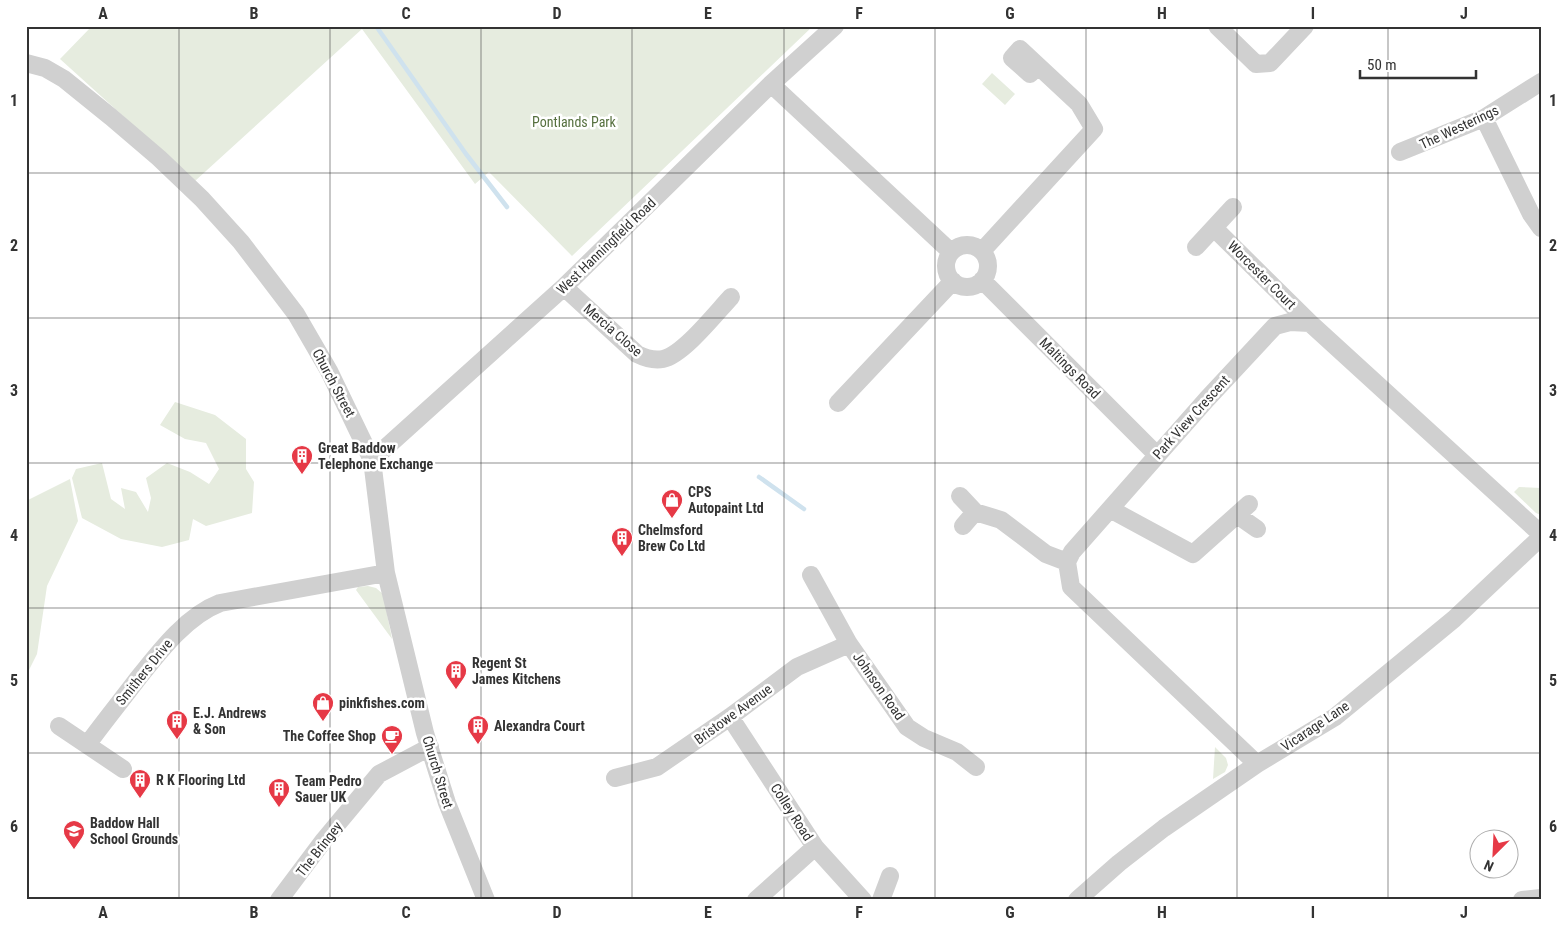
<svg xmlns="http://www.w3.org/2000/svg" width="1567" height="926" viewBox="0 0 1567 926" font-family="'Roboto Condensed',sans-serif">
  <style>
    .green { fill: #e6ecdf }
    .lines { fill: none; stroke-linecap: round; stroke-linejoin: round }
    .stream { stroke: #cfe2ee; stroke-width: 4.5 }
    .minor { stroke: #d0d0d0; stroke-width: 18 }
    .grid { fill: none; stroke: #333; stroke-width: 1; stroke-opacity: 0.55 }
    .labels { text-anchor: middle; stroke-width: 5; stroke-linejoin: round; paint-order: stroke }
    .park-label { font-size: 14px; fill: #56703f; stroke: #fff }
    .street-label { font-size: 14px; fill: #333; stroke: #fff }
    .poi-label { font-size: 14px; font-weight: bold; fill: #333; stroke: #fff; text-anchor: start }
    .neatline { fill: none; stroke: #333; stroke-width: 2 }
    .grid-label { font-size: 16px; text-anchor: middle; font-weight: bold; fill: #333 }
  </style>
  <rect width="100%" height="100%" fill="#fff"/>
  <path class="green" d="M 92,26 L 813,26 L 572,256 L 489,172 L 475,184 L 362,29 L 195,181 L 60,59 Z
    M 992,73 L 1015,94 L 1005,105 L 982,84 Z
    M 175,402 L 215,415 L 246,439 L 246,469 L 254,482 L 252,513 L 206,526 L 193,519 L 189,540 L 162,547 L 121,539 L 82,518 L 72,478 L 76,469 L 102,463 L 111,499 L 125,509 L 121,488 L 136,492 L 148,512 L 151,498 L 146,478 L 167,463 L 190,472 L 209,484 L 219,469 L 206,443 L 185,439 L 160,425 Z
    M 70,479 L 78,521 L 47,586 L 37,654 L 26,676 L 26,501 Z
    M 1519,487 L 1541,488 L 1541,515 L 1536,513 L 1514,492 Z
    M 368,586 L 376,588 L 383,594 L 392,639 L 356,590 L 358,587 Z
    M 1215,747 L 1226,758 L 1228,765 L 1225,772 L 1213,779 Z"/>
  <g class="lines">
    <path class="stream" d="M 376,26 L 466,154 L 507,207
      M 759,477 L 804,509"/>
    <path class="minor" d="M 1217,26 L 1256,64 L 1270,63 L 1305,26
      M 26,63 L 45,68 L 64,79 L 111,117 L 159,158 L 202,199 L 241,242 L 296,314 L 329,371 L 372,460 L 386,573 L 425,733 L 447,803 L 486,900
      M 771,84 L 951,252
      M 1484,118 L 1531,214 L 1541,228
      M 1400,152 L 1484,118 L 1541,82
      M 1214,228 L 1310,323
      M946 266a21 21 0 1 1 42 0a21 21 0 1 1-42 0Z
      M 1196,247 L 1233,207
      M 982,251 L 1094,129 L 1079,104 L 1020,49 L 1012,58 L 1030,74 L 1038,66
      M 982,280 L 1157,455
      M 564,287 L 637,354 C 645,358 653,361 663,359 C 683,355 716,313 731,297
      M 838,403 L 953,281
      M 372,460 L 564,287 L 771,84 L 835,26
      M 960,496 L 975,512 L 1001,520 L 1046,554 L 1067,562
      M 1110,509 L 1193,554 L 1249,504
      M 1237,515 L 1257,529
      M 963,526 L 975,512
      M 811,575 L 849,644 L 907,727 L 924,738 L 957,752 L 976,767
      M 730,717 L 815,847 L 863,900
      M 59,726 L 123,769
      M 87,745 C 103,723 120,702 136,681 C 159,652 186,616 220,603 L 386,573
      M 1257,764 L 1071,587 L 1067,562 L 1072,552 L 1207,399 L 1275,326 L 1290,322 L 1310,323 L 1541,534
      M 615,778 L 657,767 L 730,717 L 797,667 L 849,644
      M 279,900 L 324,840 L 379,774 L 430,747
      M 756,900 L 815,847
      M 881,900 L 890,876
      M 1077,900 L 1119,863 L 1164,828 L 1257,764 L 1335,717 L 1454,619 L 1541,537
      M 1522,900 L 1541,898"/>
  </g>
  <path class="grid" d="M 179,26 L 179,900M 330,26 L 330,900M 481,26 L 481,900M 632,26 L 632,900M 784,26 L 784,900M 935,26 L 935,900M 1086,26 L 1086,900M 1237,26 L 1237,900M 1388,26 L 1388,900M 26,173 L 1541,173M 26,318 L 1541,318M 26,463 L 1541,463M 26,608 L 1541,608M 26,753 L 1541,753"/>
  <defs>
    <g id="building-pin" transform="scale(1.125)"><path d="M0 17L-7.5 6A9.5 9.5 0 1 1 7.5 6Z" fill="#e63946" stroke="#fff"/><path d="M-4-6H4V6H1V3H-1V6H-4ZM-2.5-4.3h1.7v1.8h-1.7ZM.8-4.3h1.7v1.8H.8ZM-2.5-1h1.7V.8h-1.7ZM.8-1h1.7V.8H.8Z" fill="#fff"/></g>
    <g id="shop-pin" transform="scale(1.125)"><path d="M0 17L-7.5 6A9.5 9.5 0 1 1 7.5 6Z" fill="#e63946" stroke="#fff"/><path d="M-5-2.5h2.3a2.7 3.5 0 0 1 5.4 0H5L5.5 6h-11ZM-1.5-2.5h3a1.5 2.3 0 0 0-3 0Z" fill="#fff"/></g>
    <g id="cafe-pin" transform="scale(1.125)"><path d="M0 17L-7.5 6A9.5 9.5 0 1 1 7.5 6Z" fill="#e63946" stroke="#fff"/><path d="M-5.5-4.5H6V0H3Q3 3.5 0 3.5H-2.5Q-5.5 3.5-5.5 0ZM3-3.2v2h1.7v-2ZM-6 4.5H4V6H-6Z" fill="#fff"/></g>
    <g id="school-pin" transform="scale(1.125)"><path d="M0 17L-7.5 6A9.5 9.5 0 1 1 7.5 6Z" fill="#e63946" stroke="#fff"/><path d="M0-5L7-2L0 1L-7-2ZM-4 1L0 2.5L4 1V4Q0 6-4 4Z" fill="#fff"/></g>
  </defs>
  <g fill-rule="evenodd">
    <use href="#building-pin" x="302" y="456"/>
    <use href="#shop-pin" x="672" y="500"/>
    <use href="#building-pin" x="622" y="538"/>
    <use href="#building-pin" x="456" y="671"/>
    <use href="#shop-pin" x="323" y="703"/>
    <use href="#building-pin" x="177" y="721"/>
    <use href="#building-pin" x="478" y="726"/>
    <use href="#cafe-pin" x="392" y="736"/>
    <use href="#building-pin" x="140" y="780"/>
    <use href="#building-pin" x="279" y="789"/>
    <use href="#school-pin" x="74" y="831"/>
  </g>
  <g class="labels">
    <g class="park-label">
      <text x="574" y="127">Pontlands Park</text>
    </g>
    <g class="street-label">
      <text transform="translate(1459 127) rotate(-25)" y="5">The Westerings</text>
      <text transform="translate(606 246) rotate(-44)" y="5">West Hanningfield Road</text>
      <text transform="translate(1262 275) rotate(45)" y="5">Worcester Court</text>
      <text transform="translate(613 330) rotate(41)" y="5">Mercia Close</text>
      <text transform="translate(1070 368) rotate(45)" y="5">Maltings Road</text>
      <text transform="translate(334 383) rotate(62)" y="5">Church Street</text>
      <text transform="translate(1191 417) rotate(-48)" y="5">Park View Crescent</text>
      <text transform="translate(144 672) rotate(-51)" y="5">Smithers Drive</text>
      <text transform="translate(879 686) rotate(55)" y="5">Johnson Road</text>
      <text transform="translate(733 714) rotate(-36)" y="5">Bristowe Avenue</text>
      <text transform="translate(1315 726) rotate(-34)" y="5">Vicarage Lane</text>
      <text transform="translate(438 772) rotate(73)" y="5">Church Street</text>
      <text transform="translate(792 812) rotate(57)" y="5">Colley Road</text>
      <text transform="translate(319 849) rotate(-52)" y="5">The Bringey</text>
    </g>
    <g class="poi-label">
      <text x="318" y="453">Great Baddow<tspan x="318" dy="16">Telephone Exchange</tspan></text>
      <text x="688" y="497">CPS<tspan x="688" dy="16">Autopaint Ltd</tspan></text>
      <text x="638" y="535">Chelmsford<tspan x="638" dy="16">Brew Co Ltd</tspan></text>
      <text x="472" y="668">Regent St<tspan x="472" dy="16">James Kitchens</tspan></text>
      <text x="339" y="708">pinkfishes.com</text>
      <text x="193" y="718">E.J. Andrews<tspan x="193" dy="16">&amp; Son</tspan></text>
      <text x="494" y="731">Alexandra Court</text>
      <text x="376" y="741" text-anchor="end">The Coffee Shop</text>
      <text x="156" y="785">R K Flooring Ltd</text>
      <text x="295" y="786">Team Pedro<tspan x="295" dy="16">Sauer UK</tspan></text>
      <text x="90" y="828">Baddow Hall<tspan x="90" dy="16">School Grounds</tspan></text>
    </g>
  </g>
  <rect width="1567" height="926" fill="none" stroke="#ffffff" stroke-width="55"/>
  <g transform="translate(1494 854) rotate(204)"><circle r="24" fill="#ffffff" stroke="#adadad"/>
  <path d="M0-4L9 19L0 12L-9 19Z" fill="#e63946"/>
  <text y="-8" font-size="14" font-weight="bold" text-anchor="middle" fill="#333333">N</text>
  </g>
  <path d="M1360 70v8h116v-8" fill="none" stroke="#333333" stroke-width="2.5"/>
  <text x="1367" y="70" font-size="15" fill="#333333" stroke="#ffffff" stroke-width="4" paint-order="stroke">50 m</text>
  <rect x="28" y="28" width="1512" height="870" class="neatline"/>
  <g class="grid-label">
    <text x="103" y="19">A</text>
    <text x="254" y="19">B</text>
    <text x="406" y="19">C</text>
    <text x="557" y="19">D</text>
    <text x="708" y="19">E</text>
    <text x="859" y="19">F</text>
    <text x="1010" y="19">G</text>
    <text x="1162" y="19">H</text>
    <text x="1313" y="19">I</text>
    <text x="1464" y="19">J</text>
    <text x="14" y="106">1</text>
    <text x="1553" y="106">1</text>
    <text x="14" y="251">2</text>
    <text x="1553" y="251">2</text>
    <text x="14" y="396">3</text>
    <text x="1553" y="396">3</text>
    <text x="14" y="541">4</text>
    <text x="1553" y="541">4</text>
    <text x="14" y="686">5</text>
    <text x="1553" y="686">5</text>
    <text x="14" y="832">6</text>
    <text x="1553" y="832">6</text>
    <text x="103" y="918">A</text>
    <text x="254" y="918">B</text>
    <text x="406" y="918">C</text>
    <text x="557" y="918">D</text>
    <text x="708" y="918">E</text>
    <text x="859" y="918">F</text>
    <text x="1010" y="918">G</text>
    <text x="1162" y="918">H</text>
    <text x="1313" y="918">I</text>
    <text x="1464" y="918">J</text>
  </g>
</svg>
